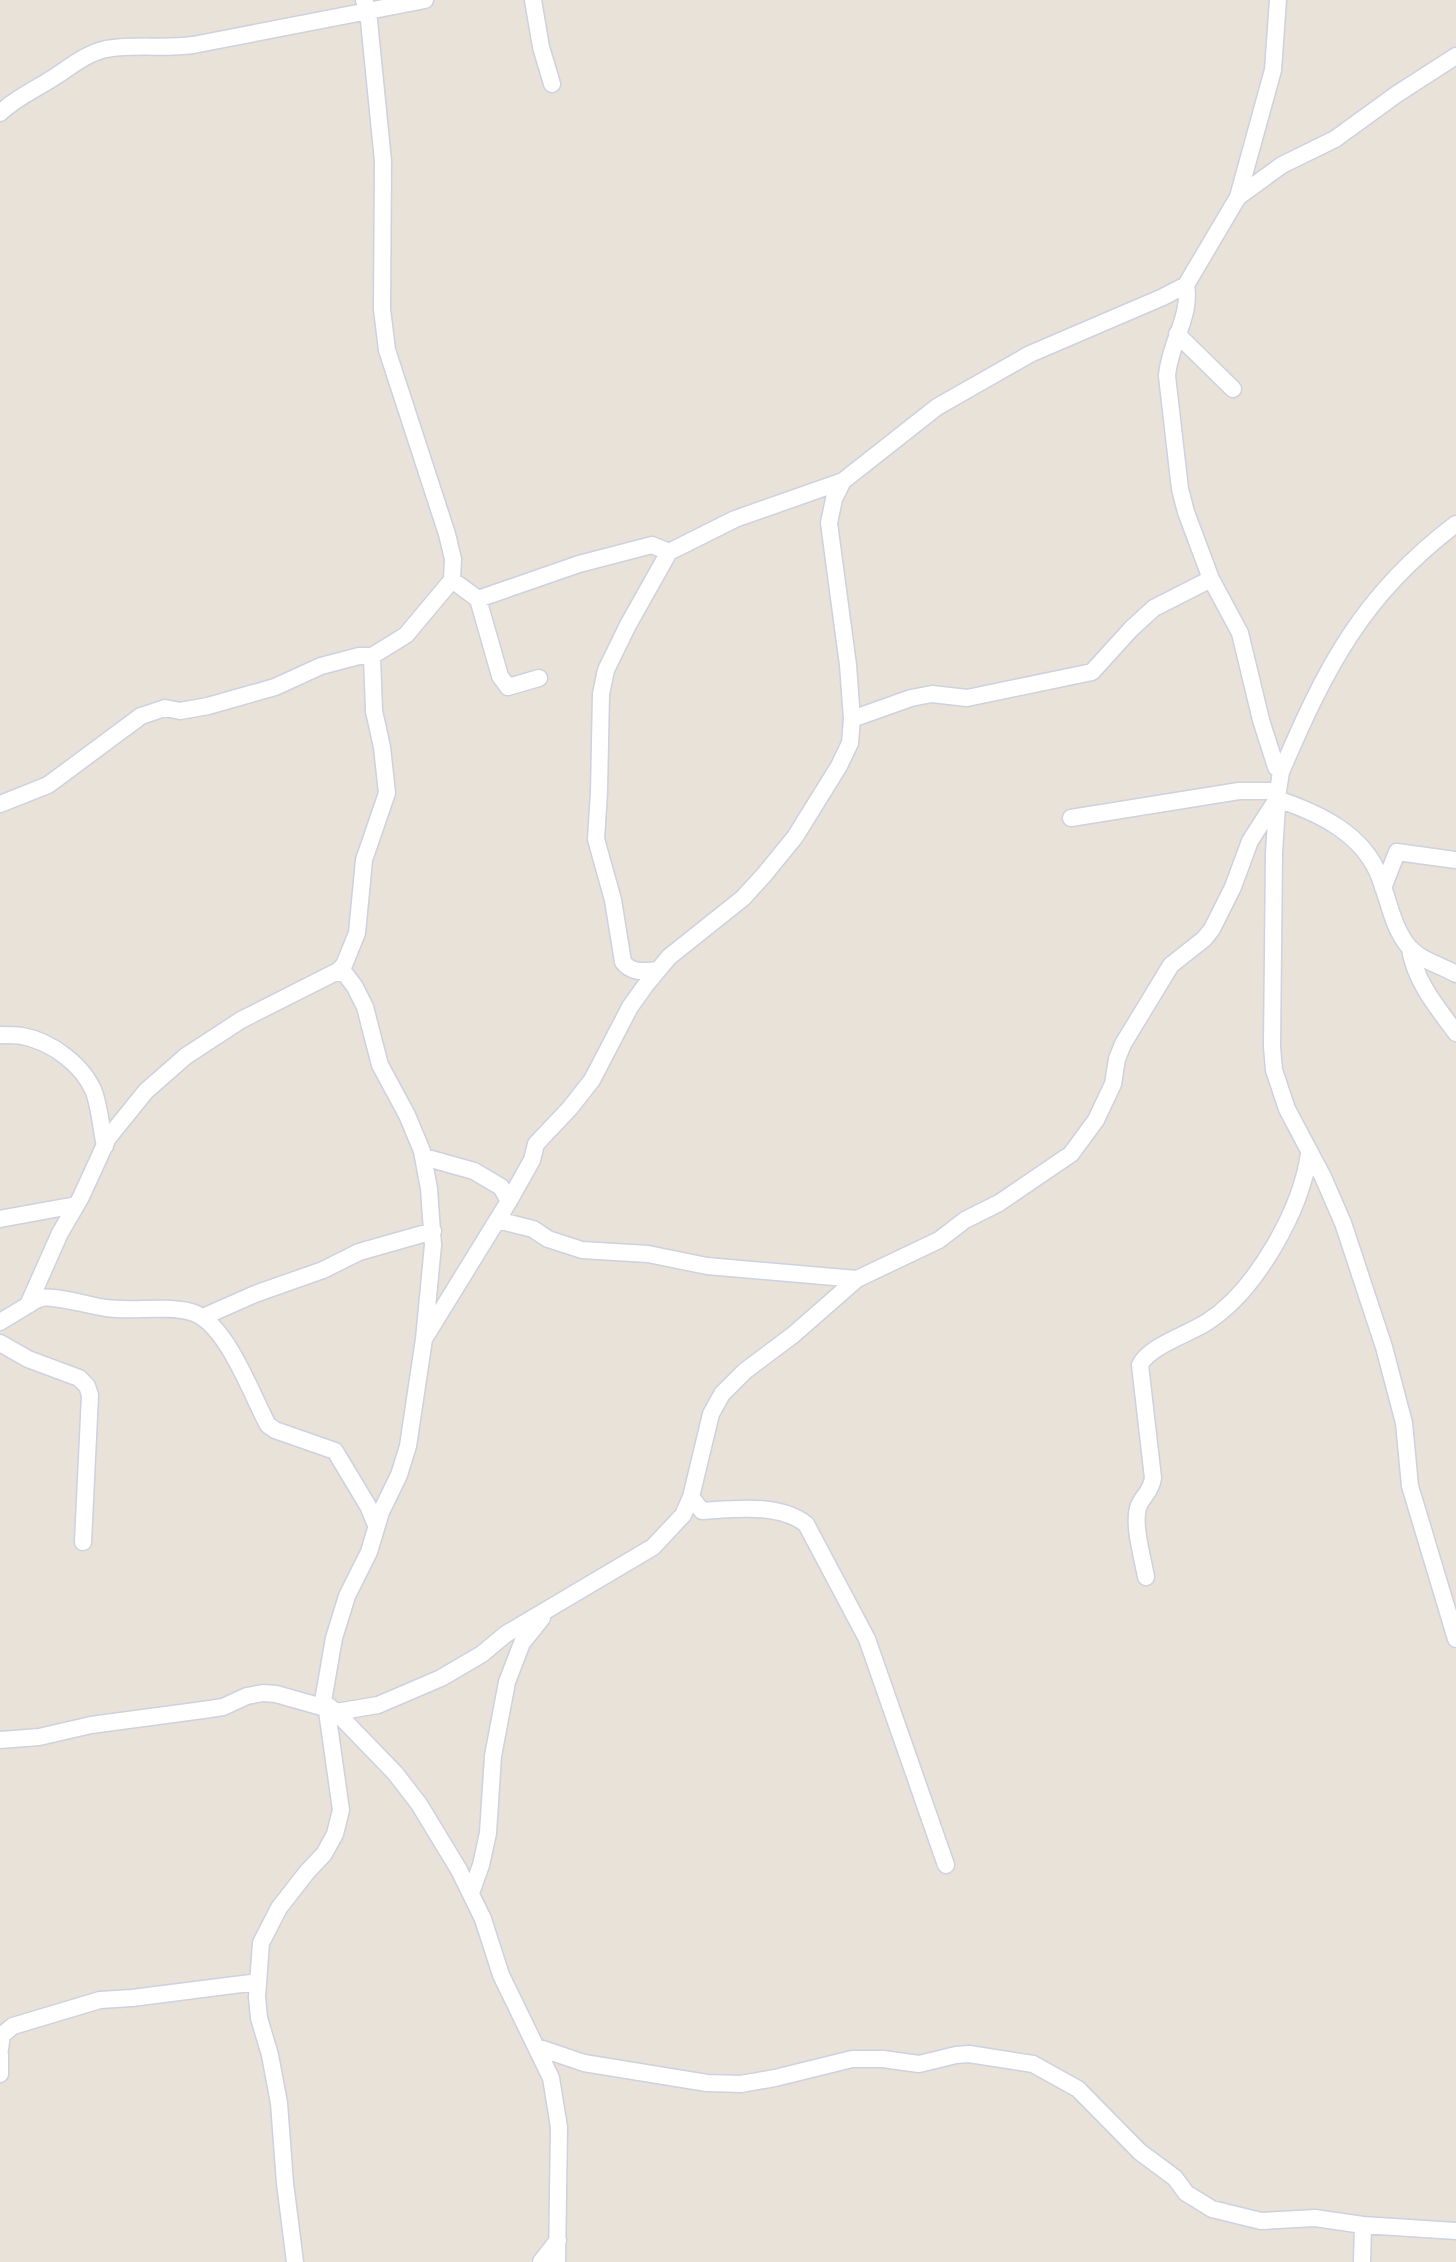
<svg xmlns="http://www.w3.org/2000/svg" width="1456" height="2262" viewBox="0 0 1456 2262" font-family="'Space Grotesk',sans-serif">
  <style>
    .lines { fill: none; stroke-linecap: round; stroke-linejoin: round }
    .minor-casing { stroke: #cdd1e0; stroke-width: 19 }
    .minor { stroke: #fff; stroke-width: 16 }
  </style>
  <rect width="100%" height="100%" fill="#e9e2d8"/>
  <g class="lines">
    <g class="minor-casing">
      <path id="minor" d="M 533,0 L 541,47 L 552,84
        M 0,113 C 18,96 39,88 59,74 C 74,64 88,53 106,49 C 135,44 165,49 193,45 L 425,0
        M 1238,197 L 1282,165 L 1335,139 L 1397,94 L 1456,56
        M 1186,285 C 1192,315 1169,345 1167,376 L 1180,489 L 1186,512 L 1211,579 L 1240,633 L 1261,720 L 1276,767 L 1281,772
        M 1177,334 L 1233,389
        M 1456,524 C 1362,595 1326,667 1281,772 L 1278,791 L 1274,853 L 1272,1047 L 1274,1070 L 1287,1109 L 1323,1177 L 1343,1223 L 1384,1347 L 1404,1423 L 1410,1486 L 1456,1639
        M 452,580 L 478,599 L 579,564 L 652,545 L 669,552
        M 478,599 L 500,676 L 508,687 L 539,678
        M 852,719 L 911,698 L 932,694 L 967,698 L 1092,672 L 1131,629 L 1154,608 L 1211,579
        M 0,804 L 48,785 L 141,716 L 165,708 L 180,711 L 208,706 L 275,687 L 321,666 L 359,656 L 372,656
        M 1071,818 L 1239,791 L 1278,791
        M 1383,888 L 1397,852 L 1456,860
        M 1410,949 C 1415,981 1437,1007 1456,1033
        M 658,970 C 645,971 632,974 623,962 L 613,900 L 596,839 L 599,792 L 601,694 L 606,670 L 628,625 L 669,552 L 735,519 L 843,481
        M 0,1035 C 7,1035 15,1035 22,1036 C 51,1041 83,1065 94,1092 C 100,1108 101,1129 105,1146
        M 424,1157 L 474,1171 L 501,1187 L 509,1201
        M 0,1219 L 76,1205
        M 497,1220 L 533,1229 L 548,1239 L 582,1250 L 648,1254 L 707,1266 L 857,1279
        M 28,1305 C 32,1302 38,1299 42,1298 C 52,1295 92,1306 106,1308 C 134,1312 164,1305 191,1312 C 226,1321 252,1396 268,1425 L 275,1430 L 335,1451 L 368,1506 L 376,1525
        M 203,1317 L 255,1294 L 323,1270 L 359,1252 L 433,1231
        M 0,1322 L 28,1305 L 60,1233 L 81,1197 L 108,1138 L 146,1091 L 186,1056 L 241,1020 L 338,971 L 344,965 L 357,933 L 364,860 L 387,793 L 382,747 L 374,711 L 372,656 L 406,635 L 452,580 L 453,559 L 447,534 L 387,350 L 382,309 L 383,161 L 368,11 L 364,0
        M 424,1339 L 509,1201 L 532,1160 L 536,1144 L 570,1108 L 592,1080 L 630,1007 L 645,986 L 669,957 L 743,898 L 764,875 L 795,837 L 839,766 L 850,743 L 852,719 L 848,665 L 829,523 L 834,499 L 843,481 L 937,407 L 1030,354 L 1163,297 L 1186,285 L 1238,197 L 1273,70 L 1278,0
        M 0,1343 L 28,1359 L 79,1378 L 87,1386 L 90,1395 L 83,1542
        M 691,1497 L 702,1511 C 734,1509 779,1503 806,1524 L 867,1639 L 946,1865
        M 1146,1577 C 1143,1559 1133,1526 1138,1508 C 1141,1497 1151,1493 1153,1478 L 1140,1365 C 1149,1346 1189,1334 1207,1322 C 1256,1291 1301,1210 1309,1154
        M 322,1707 L 334,1638 L 347,1596 L 369,1552 L 381,1512 L 399,1475 L 408,1446 L 424,1339 L 433,1245 L 429,1189 L 422,1151 L 407,1115 L 380,1065 L 365,1007 L 355,987 L 346,975 L 338,971
        M 336,1712 L 395,1773 L 419,1804 L 459,1870 L 483,1919 L 501,1975 L 551,2078 L 559,2127 L 557,2262
        M 0,1740 L 39,1737 L 91,1725 L 203,1710 L 223,1707 L 247,1696 L 263,1693 L 276,1694 L 322,1707 L 326,1704 L 336,1712 L 378,1705 L 441,1678 L 482,1654 L 506,1634 L 653,1547 L 683,1515 L 691,1497 L 711,1414 L 722,1394 L 745,1371 L 793,1335 L 857,1279 L 939,1240 L 965,1220 L 999,1203 L 1071,1154 L 1096,1120 L 1113,1084 L 1117,1059 L 1123,1044 L 1171,965 L 1204,939 L 1212,929 L 1233,887 L 1250,841 L 1277,799 C 1319,813 1364,834 1380,878 C 1389,902 1393,928 1409,947 C 1421,961 1441,965 1456,974
        M 471,1893 L 481,1865 L 488,1833 L 493,1756 L 507,1682 L 522,1643 L 542,1618
        M 537,2047 L 584,2063 L 707,2083 L 741,2084 L 775,2078 L 852,2059 L 883,2059 L 919,2064 L 956,2055 L 969,2054 L 1033,2064 L 1078,2089 L 1140,2152 L 1175,2178 L 1186,2193 L 1212,2209 L 1261,2221 L 1315,2218 L 1363,2225 L 1456,2231
        M 0,2049 L 2,2035 L 13,2026 L 100,2000 L 132,1998 L 258,1982
        M 0,2054 L 0,2074
        M 295,2262 L 285,2183 L 279,2103 L 270,2055 L 259,2018 L 257,1997 L 261,1943 L 279,1908 L 307,1872 L 324,1854 L 335,1834 L 341,1810 L 326,1704
        M 541,2262 L 558,2240
        M 1362,2262 L 1363,2225"/>
    </g>
    <use href="#minor" class="minor"/>
  </g>
</svg>
